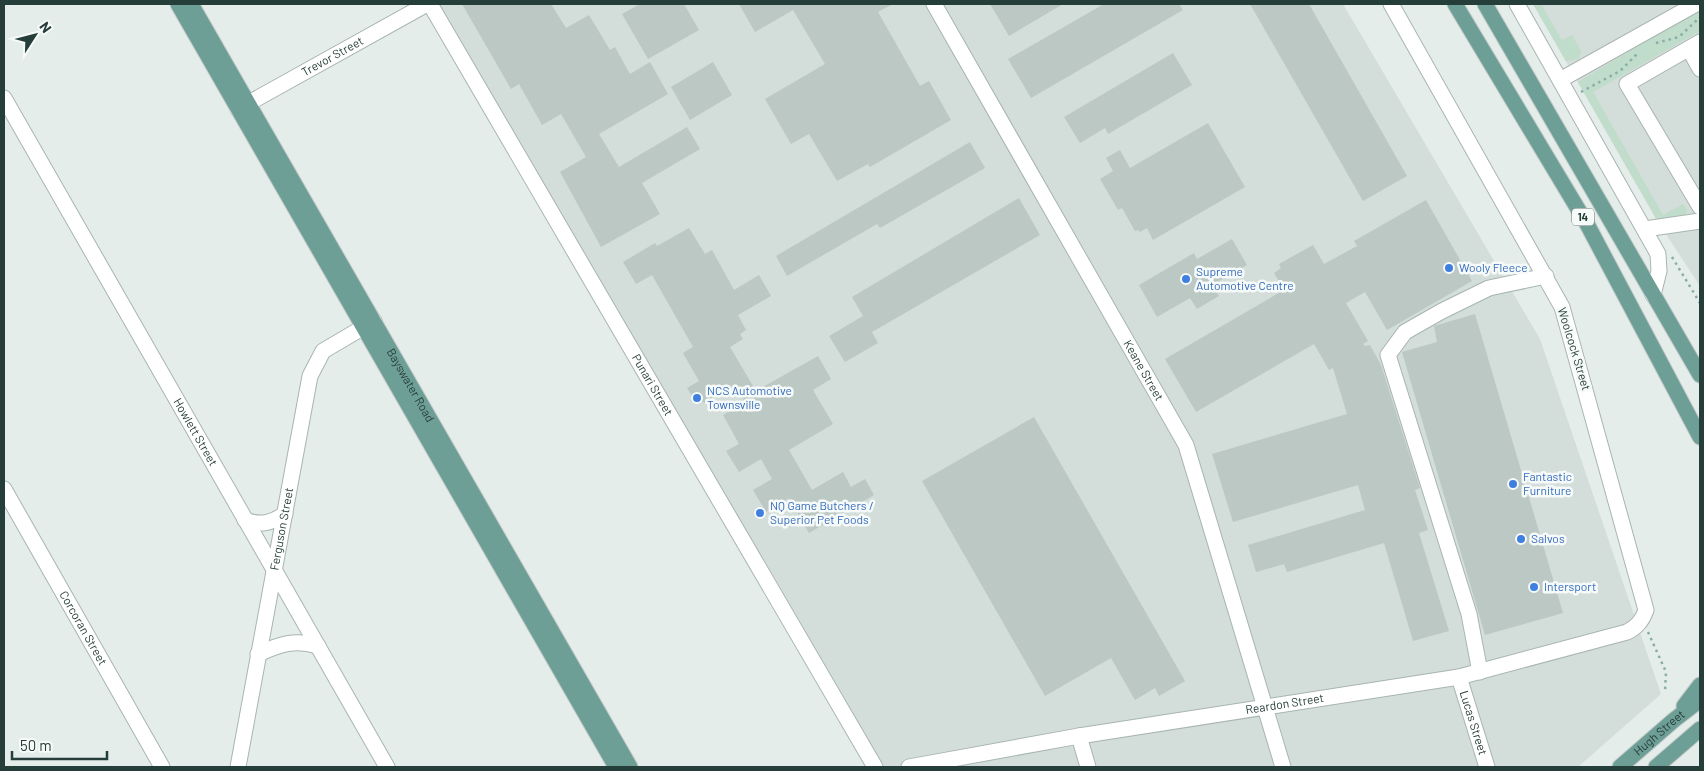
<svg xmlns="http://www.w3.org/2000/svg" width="1704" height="771" viewBox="0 0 1704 771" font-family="Barlow,sans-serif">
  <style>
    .built { fill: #d3ddd9 }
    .green { fill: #c0dcca }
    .building { fill: #bbc8c3 }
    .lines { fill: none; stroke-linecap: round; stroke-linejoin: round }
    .minor-casing { stroke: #a8b5b1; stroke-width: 17 }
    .major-casing { stroke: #c2c9c8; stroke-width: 17 }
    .path { stroke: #88aea5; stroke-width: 2.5; stroke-dasharray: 2.5 4; stroke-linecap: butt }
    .minor { stroke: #fff; stroke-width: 15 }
    .major { stroke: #6d9f96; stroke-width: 15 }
    .shop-dot { fill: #3f7fe0; stroke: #f6faf8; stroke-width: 2 }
    .labels { text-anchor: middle; stroke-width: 5; stroke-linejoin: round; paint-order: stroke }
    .shield { fill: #f6faf8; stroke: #647672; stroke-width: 1 }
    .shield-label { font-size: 11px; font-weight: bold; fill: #263e39 }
    .street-label { font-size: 12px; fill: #263e39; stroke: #f6faf8 }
    .shop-label { font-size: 12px; fill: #366cbe; stroke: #f6faf8; text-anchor: start }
  </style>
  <rect width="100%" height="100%" fill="#e5edea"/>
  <path class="built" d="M 435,4 L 1343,4 L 1540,339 L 1661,694 L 1578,767 L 869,767 Z
    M 1533,4 L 1700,4 L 1700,286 L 1656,219 Z"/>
  <path class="green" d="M 1533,4 L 1541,4 L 1562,40 L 1572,35 L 1581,51 L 1579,59 L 1566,61 Z
    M 1700,9 L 1700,31 L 1593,92 L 1663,215 L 1683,204 L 1687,211 L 1685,216 L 1656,218 L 1578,82 Z"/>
  <path class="building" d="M 462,4 L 551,4 L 566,28 L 589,15 L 610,50 L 615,47 L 630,74 L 650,62 L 668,94 L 599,134 L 619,167 L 687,127 L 700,149 L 642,183 L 660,214 L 601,247 L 560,172 L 586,157 L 561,114 L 542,125 L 519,84 L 511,89 Z
    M 640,4 L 684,4 L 699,30 L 648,59 L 622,14 Z
    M 739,4 L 893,4 L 878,12 L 920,86 L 929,81 L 951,120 L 870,167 L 868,164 L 837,181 L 809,134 L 791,144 L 765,99 L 825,64 L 793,10 L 755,32 Z
    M 990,4 L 1063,4 L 1009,36 Z
    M 1104,4 L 1179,4 L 1183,10 L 1031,98 L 1008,59 Z
    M 1250,4 L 1309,4 L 1407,176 L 1363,201 Z
    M 1173,53 L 1192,85 L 1108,134 L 1105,128 L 1080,143 L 1064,117 Z
    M 713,62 L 732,95 L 690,120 L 671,87 Z
    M 1208,123 L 1245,187 L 1153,240 L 1147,228 L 1140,232 L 1138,230 L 1135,231 L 1122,208 L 1118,210 L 1100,179 L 1113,171 L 1106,158 L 1120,150 L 1130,168 Z
    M 970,142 L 985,168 L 880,228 L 877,224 L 787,276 L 776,256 Z
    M 1019,198 L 1040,235 L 872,332 L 878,343 L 845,362 L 829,336 L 863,316 L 852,297 Z
    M 1426,200 L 1472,281 L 1387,330 L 1365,292 L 1346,303 L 1368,341 L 1363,344 L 1365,346 L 1370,345 L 1381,365 L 1420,488 L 1415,490 L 1428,530 L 1419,533 L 1449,631 L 1413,641 L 1384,543 L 1287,572 L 1284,564 L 1256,572 L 1248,545 L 1365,510 L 1358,485 L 1233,522 L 1212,454 L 1347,414 L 1333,368 L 1329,370 L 1314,344 L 1196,412 L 1165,359 L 1284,290 L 1274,273 L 1281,268 L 1279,264 L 1313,245 L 1324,264 L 1357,246 L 1354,241 Z
    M 689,228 L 705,254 L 712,250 L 734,290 L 759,275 L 771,296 L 738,315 L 746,330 L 740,334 L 743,339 L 730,347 L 756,391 L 818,356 L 831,379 L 813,390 L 833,424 L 789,450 L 812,490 L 843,472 L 851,487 L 865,479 L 874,495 L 809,533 L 789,498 L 766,512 L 753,490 L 772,479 L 761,459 L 739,472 L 726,451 L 739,444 L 723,415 L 745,402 L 735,384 L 704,403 L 702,400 L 697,404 L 687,388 L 699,381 L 683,353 L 693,347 L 652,275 L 636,284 L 623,262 L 655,243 L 657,246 Z
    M 1232,239 L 1247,265 L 1212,285 L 1219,296 L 1197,309 L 1190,298 L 1157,317 L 1139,285 L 1194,253 L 1197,259 Z
    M 1475,314 L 1563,613 L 1485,635 L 1402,352 L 1437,342 L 1434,326 Z
    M 1034,417 L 1185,681 L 1159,696 L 1155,688 L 1135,700 L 1111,658 L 1045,696 L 922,481 Z"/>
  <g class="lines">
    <g class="minor-casing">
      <g id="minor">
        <path id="s1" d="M 430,4 L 875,767"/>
        <path id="s2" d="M 934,4 L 1186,445 L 1283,767"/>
        <path d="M 1517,4 L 1658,254 L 1659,271 L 1653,295"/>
        <path d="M 1700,42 L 1627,84 L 1700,207"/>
        <path d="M 1689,49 L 1700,69"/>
        <path d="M 1560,80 L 1696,4"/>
        <path id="s3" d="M 4,98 L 387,767"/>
        <path id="s4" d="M 238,109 L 427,4"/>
        <path d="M 1645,229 L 1700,221"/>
        <path id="s5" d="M 4,489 L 162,767"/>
        <path d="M 245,520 C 261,526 271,523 285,514"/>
        <path d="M 258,654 C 280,644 295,639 318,646"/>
        <path d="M 1480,672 L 1469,614 L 1388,355 L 1405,332 L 1442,311 L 1489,288 L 1546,276"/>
        <path id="s6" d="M 1459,677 L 1487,767"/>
        <path d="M 1079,736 L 1088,767"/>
        <path id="s7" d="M 238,767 L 310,376 L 323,351 L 374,321"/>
        <path id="s8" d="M 909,767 L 1079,736 L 1459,677 L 1627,632 C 1637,627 1642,621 1646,610 L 1562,307 L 1391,4"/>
      </g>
    </g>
    <g class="major-casing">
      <g id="major">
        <path d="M 178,4 L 616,767"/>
        <path id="s9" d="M 191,4 L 630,767"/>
        <path d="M 1455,4 L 1587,224 L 1700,437"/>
        <path d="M 1485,4 L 1700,375"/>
        <path d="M 1684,706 L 1700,685"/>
        <path id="s10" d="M 1620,767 L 1674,720 L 1700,700"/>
        <path d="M 1656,767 L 1700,729"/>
      </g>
    </g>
    <path class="path" d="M 1656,43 L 1679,37 L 1699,18
      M 1581,92 L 1620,71 L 1638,53
      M 1672,257 L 1700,303
      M 1648,632 L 1666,672 L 1665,691"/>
    <use href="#minor" class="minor"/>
    <use href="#major" class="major"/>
  </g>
  <g class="shop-dot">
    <circle cx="1449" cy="268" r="5"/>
    <circle cx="1186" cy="279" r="5"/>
    <circle cx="697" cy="398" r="5"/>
    <circle cx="1513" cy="484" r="5"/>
    <circle cx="760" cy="513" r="5"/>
    <circle cx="1521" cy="539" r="5"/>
    <circle cx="1534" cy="587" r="5"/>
  </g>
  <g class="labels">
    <rect class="shield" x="1572" y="208.5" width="22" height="17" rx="4"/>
    <g class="shield-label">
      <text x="1583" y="221">14</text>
    </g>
    <g class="street-label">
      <text dy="4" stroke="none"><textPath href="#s4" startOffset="108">Trevor Street</textPath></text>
      <text transform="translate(1574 349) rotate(73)" y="4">Woolcock Street</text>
      <text dy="4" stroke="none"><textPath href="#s2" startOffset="422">Keane Street</textPath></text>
      <text dy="4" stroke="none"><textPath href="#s9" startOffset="440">Bayswater Road</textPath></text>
      <text dy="4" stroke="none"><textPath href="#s1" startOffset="441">Punari Street</textPath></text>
      <text dy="4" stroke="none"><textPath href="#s3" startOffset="385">Howlett Street</textPath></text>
      <text dy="4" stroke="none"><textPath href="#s7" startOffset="242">Ferguson Street</textPath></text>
      <text dy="4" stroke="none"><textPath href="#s5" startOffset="160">Corcoran Street</textPath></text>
      <text dy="4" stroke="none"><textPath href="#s8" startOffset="381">Reardon Street</textPath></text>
      <text dy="4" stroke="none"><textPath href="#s6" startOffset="48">Lucas Street</textPath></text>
      <text dy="4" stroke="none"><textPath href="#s10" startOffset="52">Hugh Street</textPath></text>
    </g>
    <g class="shop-label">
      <text x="1459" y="272">Wooly Fleece</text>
      <text x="1196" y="276">Supreme<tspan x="1196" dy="14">Automotive Centre</tspan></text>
      <text x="707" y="395">NCS Automotive<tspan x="707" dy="14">Townsville</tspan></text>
      <text x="1523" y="481">Fantastic<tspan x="1523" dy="14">Furniture</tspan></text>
      <text x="770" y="510">NQ Game Butchers /<tspan x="770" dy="14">Superior Pet Foods</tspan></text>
      <text x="1531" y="543">Salvos</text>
      <text x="1544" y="591">Intersport</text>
    </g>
  </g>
  <rect width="1704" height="771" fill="none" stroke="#263e39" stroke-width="10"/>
  <g transform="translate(35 35) rotate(54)" stroke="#f6faf8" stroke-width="4" paint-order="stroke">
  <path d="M0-4L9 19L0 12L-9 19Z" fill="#263e39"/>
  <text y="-8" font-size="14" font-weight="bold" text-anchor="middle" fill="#263e39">N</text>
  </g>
  <path d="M12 751v8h95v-8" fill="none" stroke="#263e39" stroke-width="2.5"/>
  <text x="20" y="751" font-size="15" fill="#263e39" stroke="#f6faf8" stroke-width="4" paint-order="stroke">50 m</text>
</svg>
